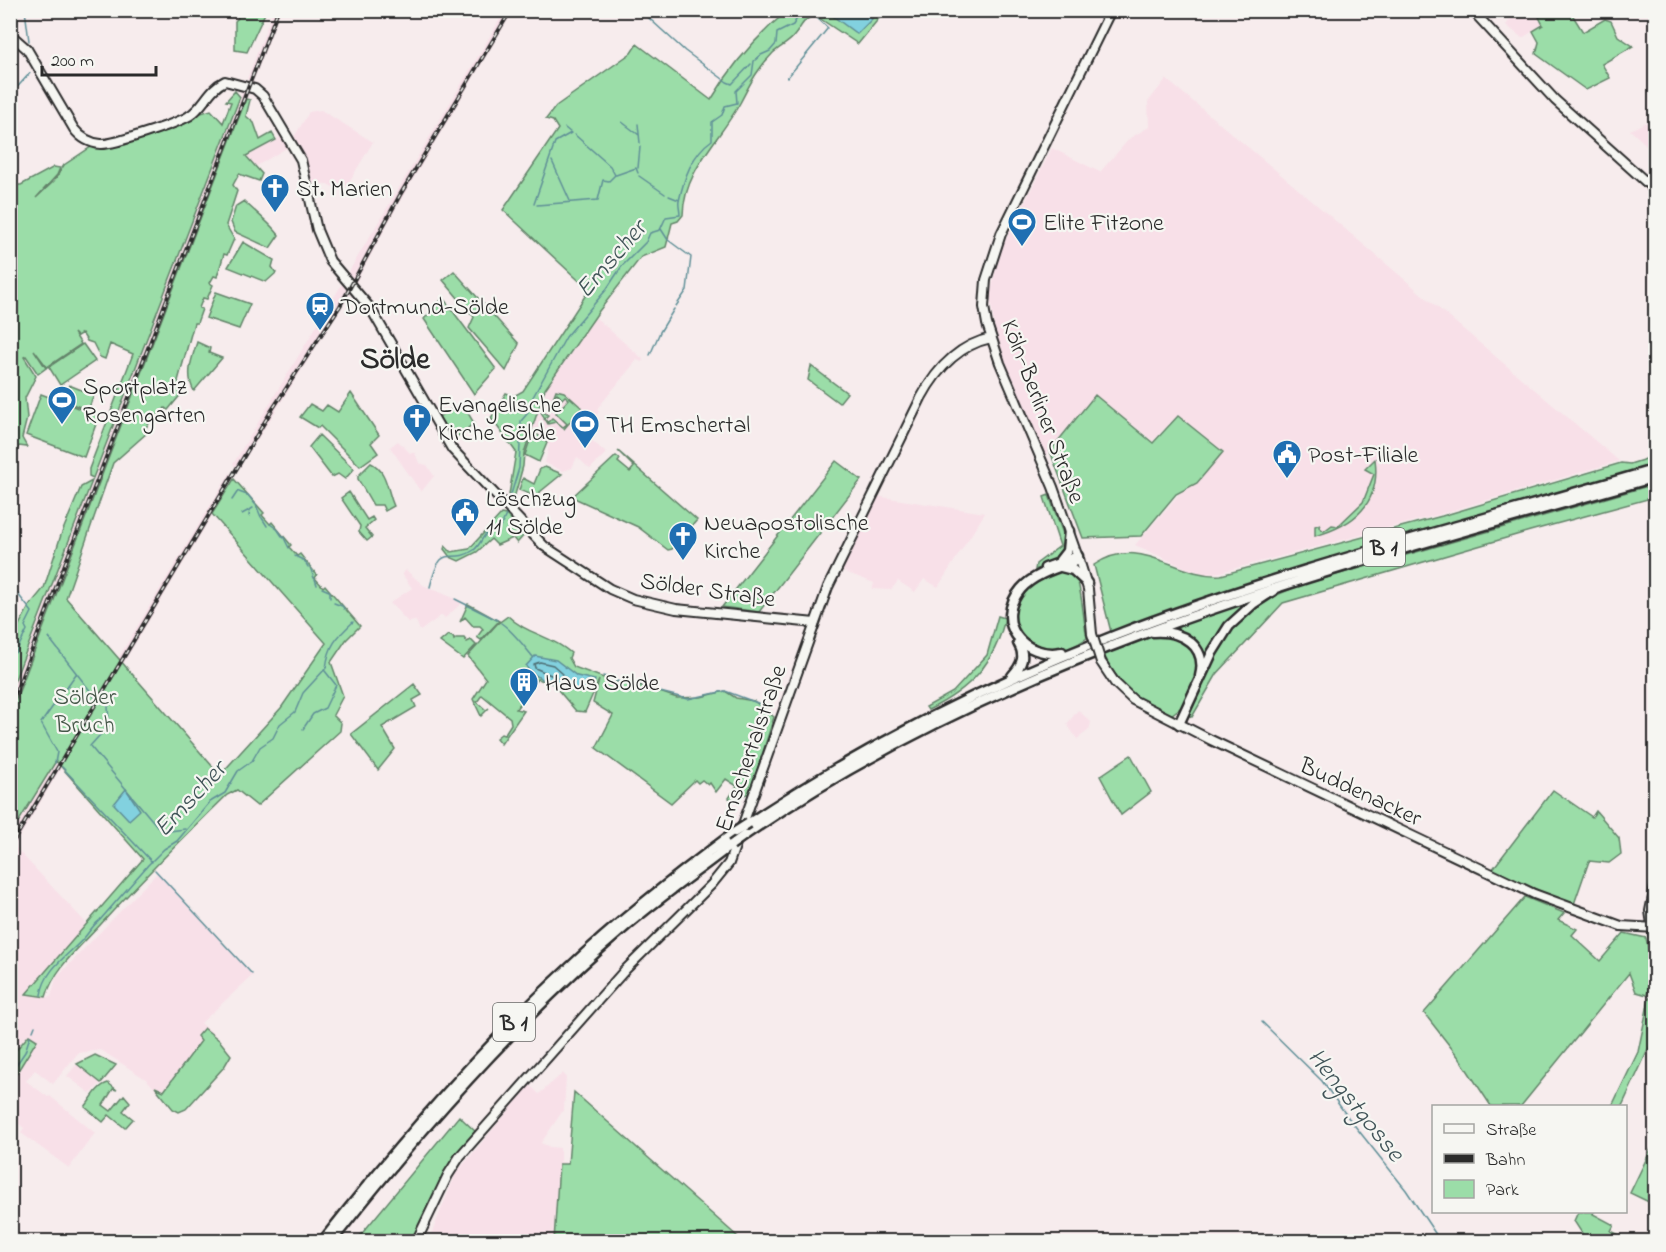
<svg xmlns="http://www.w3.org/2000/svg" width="1666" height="1252" viewBox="0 0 1666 1252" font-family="'Indie Flower',sans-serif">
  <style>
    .built { fill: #f8e0e8 }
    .green { fill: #9bdda8; stroke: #63846a; stroke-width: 1.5 }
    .water { fill: #82d1df; stroke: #5f8f97; stroke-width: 1.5 }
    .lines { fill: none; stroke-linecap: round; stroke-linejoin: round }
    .shore { stroke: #4e6d73; stroke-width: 1.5 }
    .stream { stroke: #5f8f97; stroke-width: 1.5 }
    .major-casing { stroke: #2b2b2b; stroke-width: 12 }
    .highway-casing { stroke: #2b2b2b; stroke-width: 13 }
    .major { stroke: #f6f6f2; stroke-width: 8 }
    .highway { stroke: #f6f6f2; stroke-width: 8 }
    .rail-casing { stroke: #2b2b2b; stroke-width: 4 }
    .rail { stroke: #f6f6f2; stroke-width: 1.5; stroke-dasharray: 4.5; stroke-linecap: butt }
    .major-bridge-casing { stroke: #2b2b2b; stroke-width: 12; stroke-linecap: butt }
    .highway-bridge-casing { stroke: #2b2b2b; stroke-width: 13; stroke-linecap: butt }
    .major-bridge { stroke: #f6f6f2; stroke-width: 8 }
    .highway-bridge { stroke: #f6f6f2; stroke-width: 8 }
    .labels { text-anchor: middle; stroke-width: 4.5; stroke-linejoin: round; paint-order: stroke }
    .shield { fill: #f6f6f2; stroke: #686867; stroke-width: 1.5 }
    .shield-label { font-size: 22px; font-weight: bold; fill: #2b2b2b }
    .poi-label { font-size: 24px; fill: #2b2b2b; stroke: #f6f6f2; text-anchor: start }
    .street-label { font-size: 24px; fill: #2b2b2b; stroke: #f6f6f2 }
    .park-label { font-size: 24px; fill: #47584a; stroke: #f6f6f2 }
    .water-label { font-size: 26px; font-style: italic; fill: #415458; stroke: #f6f6f2 }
    .district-label { font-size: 30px; font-weight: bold; fill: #2b2b2b; stroke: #f6f6f2 }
  </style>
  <rect width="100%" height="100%" fill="#f7eced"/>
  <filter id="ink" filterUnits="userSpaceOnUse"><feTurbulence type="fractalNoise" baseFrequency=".0167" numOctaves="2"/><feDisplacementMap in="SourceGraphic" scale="12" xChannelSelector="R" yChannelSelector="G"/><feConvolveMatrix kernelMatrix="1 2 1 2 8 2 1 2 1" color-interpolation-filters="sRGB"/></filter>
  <g filter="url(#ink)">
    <path class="built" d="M 273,11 L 280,11 L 253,82 L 247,79 Z
      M 505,11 L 513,11 L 400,201 L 354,286 L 345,278 Z
      M 1517,11 L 1550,11 L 1539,17 L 1543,25 L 1522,38 L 1506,25 Z
      M 1166,79 L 1279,173 L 1619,461 L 1434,516 L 1221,572 L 1206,574 L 1186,568 L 1135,545 L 1219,448 L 1178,415 L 1153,441 L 1095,395 L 1045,455 L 996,338 L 990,296 L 999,253 L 1052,148 L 1100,172 L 1130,138 L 1149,127 L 1148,102 Z
      M 243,90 L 249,92 L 100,480 L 93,478 Z
      M 321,110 L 373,142 L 343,192 L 327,184 L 313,183 L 306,158 L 294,137 L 309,112 Z
      M 1655,118 L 1655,148 L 1653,151 L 1630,130 Z
      M 282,136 L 288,147 L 255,167 L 245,156 Z
      M 342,284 L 351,292 L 238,470 L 233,464 Z
      M 595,317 L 643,359 L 642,362 L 637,360 L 597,409 L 599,412 L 589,425 L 592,428 L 586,435 L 606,453 L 590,469 L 577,457 L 572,468 L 563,471 L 545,463 L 549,445 L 531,428 L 545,389 Z
      M 398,441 L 410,453 L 415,453 L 419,463 L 427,465 L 434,476 L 421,492 L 390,447 Z
      M 230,473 L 234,477 L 227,490 L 14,846 L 87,924 L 36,996 L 51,997 L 56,978 L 158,872 L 253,975 L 201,1023 L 220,1040 L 231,1055 L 224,1067 L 184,1111 L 173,1109 L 147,1080 L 101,1050 L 78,1053 L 53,1084 L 35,1070 L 26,1081 L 48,1097 L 50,1096 L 95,1133 L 69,1168 L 21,1133 L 24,1128 L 11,1118 L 11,1082 L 26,1036 L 11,1056 L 10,837 Z
      M 92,481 L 99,483 L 11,715 L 11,690 Z
      M 876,496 L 985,513 L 938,587 L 924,579 L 915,592 L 898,581 L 891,590 L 872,589 L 874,583 L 840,570 Z
      M 406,570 L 423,585 L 463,602 L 445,618 L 442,615 L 420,631 L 416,621 L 408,622 L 390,603 L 412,588 L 402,574 Z
      M 1078,710 L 1091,722 L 1089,730 L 1077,739 L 1067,724 Z
      M 77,1064 L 101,1083 L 91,1094 L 67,1076 Z
      M 563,1073 L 566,1077 L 564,1109 L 541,1143 L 550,1147 L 560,1148 L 560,1162 L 567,1163 L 561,1241 L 428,1242 L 456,1173 L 530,1085 L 539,1094 Z"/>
    <path class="green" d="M 236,11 L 266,11 L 247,52 L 235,50 L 235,21 L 238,18 Z
      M 787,11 L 885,11 L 858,44 L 816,16 C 802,18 802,27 794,36 C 789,43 779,47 773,53 C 757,69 750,84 740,103 C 720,140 684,170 683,215 L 678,221 L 672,223 L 666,247 L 641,257 L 599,311 L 545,389 L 524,453 L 523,466 L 513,502 L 508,501 L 516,452 L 491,418 L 506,393 L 514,396 L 523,391 L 589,290 L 503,210 L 558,129 L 553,121 L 546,119 L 556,106 L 631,53 L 637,44 L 711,100 C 731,66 757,36 787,11 Z
      M 1550,11 L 1570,11 L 1583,32 L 1605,19 L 1611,21 L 1618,36 L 1633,46 L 1602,64 L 1610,78 L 1586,90 L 1536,54 L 1539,42 L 1533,31 L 1543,25 L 1539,17 Z
      M 235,91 L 240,97 L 93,478 L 89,476 L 89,469 L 133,354 L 110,344 L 105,359 L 100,357 L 93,343 L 87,341 L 82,333 L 77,336 L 74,333 L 81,344 L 47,367 L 34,350 L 46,368 L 38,374 L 26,356 L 24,357 L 36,376 L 25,398 L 27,418 L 22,438 L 27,447 L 19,446 L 11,460 L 11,185 L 21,185 L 54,167 L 60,168 L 57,175 L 36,198 L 54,181 L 64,165 L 94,145 L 211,110 L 223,123 L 231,102 L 226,101 Z
      M 246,99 L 250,100 L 246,116 L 254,123 L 260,140 L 272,133 L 276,140 L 246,156 L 262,174 L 259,181 L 239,174 L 233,185 L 237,191 L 226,225 L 234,239 L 227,255 L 224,254 L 217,277 L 214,276 L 210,283 L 213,285 L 207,299 L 203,298 L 199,308 L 202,309 L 197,323 L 194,323 L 178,381 L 182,393 L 168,410 L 165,408 L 144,429 L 147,433 L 113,463 L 66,598 L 220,775 L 281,708 L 326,643 L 212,514 L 234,479 L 264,513 L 262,515 L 270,524 L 272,522 L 291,545 L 289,547 L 297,556 L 300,554 L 317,575 L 315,578 L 323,587 L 325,585 L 360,626 L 346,640 L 331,662 L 343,696 L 333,715 L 341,723 L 340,731 L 257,806 L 237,790 L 227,795 C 184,837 141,880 101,924 C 81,946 54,968 46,997 L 26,994 L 143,859 L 56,761 L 11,834 L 10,715 Z
      M 244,201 C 256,213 269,222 279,235 L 270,248 L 235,232 L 231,222 L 236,206 Z
      M 243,242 L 274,260 L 272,267 L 276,273 L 266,282 L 228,267 Z
      M 454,271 L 519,344 L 506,371 L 469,328 L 474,317 L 443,280 Z
      M 216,292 L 250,304 L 239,329 L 206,318 Z
      M 443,298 L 496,369 L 474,394 L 424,319 Z
      M 197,342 L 210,348 L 209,353 L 222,358 L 194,391 C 185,375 192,358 197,342 Z
      M 83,344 L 95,361 L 60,385 L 49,367 Z
      M 811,366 L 847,393 L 839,403 L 808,380 Z
      M 69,385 L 94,395 L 88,410 L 64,401 Z
      M 556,390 L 564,392 L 582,408 L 564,429 L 556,422 L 548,424 L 541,412 L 544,406 L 542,411 L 548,415 L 544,419 L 548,422 L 552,418 L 563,427 L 567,424 L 556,413 L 569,399 L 565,396 L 562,399 L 557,393 L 553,398 Z
      M 351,393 L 379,435 L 371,443 L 378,453 L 360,466 L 320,426 L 318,428 L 300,417 L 310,404 L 322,411 L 327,405 L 338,412 Z
      M 41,394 L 99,416 L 84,457 L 26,435 Z
      M 1095,395 L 1153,443 L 1178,416 L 1223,452 L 1197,483 L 1176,494 L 1141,536 L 1083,538 L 1050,451 Z
      M 462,403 L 474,423 L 452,441 L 438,417 Z
      M 533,431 L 547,443 L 539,462 L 525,455 Z
      M 319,435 L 354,469 L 345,479 L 338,474 L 332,477 L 309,447 Z
      M 618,451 L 697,520 L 672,549 L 668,550 L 638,527 L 572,497 L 616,456 L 620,459 L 618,462 L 630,472 L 634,467 Z
      M 1655,456 L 1655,464 L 1208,596 L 1111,632 L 1094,565 C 1141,533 1175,578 1221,575 L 1442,516 L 1621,463 L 1630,464 Z
      M 1375,459 C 1381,504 1354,525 1315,536 L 1315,526 L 1320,524 L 1319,527 L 1324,531 L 1332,525 L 1338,526 L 1363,502 L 1374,474 L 1365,469 Z
      M 836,461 L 861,480 L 759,612 L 722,607 Z
      M 371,463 C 388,471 387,492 394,506 L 385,511 L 382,505 L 373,505 L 358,479 L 358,476 Z
      M 545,467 L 562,474 L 535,496 L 519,490 L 523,478 L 534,484 L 540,469 Z
      M 92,481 L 11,690 L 11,640 L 30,605 L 44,588 L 61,535 L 81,487 Z
      M 1655,484 L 1655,497 L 1530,531 L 1283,603 L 1217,674 L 1192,717 L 1186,714 C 1206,682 1216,641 1244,615 C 1259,601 1282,593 1301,585 Z
      M 349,492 L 367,520 L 372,517 L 374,520 L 365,528 L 372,537 L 367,541 L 359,532 L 360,526 L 341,498 Z
      M 1049,495 L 1066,542 C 1065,559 1048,564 1035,570 L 1036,564 L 1060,546 L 1044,497 Z
      M 501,514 L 506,515 L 525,534 L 517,543 L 513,538 L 497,545 L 491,539 L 477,552 L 459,561 L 450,557 L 444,549 L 445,546 L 451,552 L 469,549 Z
      M 1062,571 L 1077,579 C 1083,598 1083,618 1087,638 C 1058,659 1045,652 1018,636 C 1005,593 1027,584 1062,571 Z
      M 1259,597 L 1242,610 L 1204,670 L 1200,652 L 1164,630 Z
      M 468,604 L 499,621 L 481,640 L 477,637 L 483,629 L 480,626 L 473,626 L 465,617 L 460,622 Z
      M 508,616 C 526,634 551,635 571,653 L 569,658 L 574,667 L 617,683 L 642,686 L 677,698 L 701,697 L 725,691 L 736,698 L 754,701 L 774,717 L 750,793 L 731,799 L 729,798 L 737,786 L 726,779 L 716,792 L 710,783 L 708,785 L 702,780 L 698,783 L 695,780 L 671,803 L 596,748 L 613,715 L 593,703 L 599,680 L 585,712 L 576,711 L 552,683 L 537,679 L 516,709 L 524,711 L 501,744 L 496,738 L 501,734 L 504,735 L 511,724 L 510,718 L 482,695 L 477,702 L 486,710 L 489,708 L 481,716 L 473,699 L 486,679 L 468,656 L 497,624 Z
      M 998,616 L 1005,618 C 995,664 969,690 928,710 L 926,707 L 953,692 L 987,655 Z
      M 1156,634 L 1180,637 L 1198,656 L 1198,677 L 1184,705 L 1171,715 C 1141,707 1116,681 1103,653 Z
      M 448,635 L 453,637 L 454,640 L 456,638 L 464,638 L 467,642 L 471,640 L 476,645 L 463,659 L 440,642 Z
      M 414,684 L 422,695 L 413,700 L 416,707 L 382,727 L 395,749 L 378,770 L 351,734 Z
      M 1131,755 L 1151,792 L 1121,815 L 1100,776 Z
      M 1553,790 L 1592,817 L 1596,811 L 1619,838 L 1621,854 L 1609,863 L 1589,861 L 1573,907 L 1492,870 Z
      M 1525,897 L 1564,913 L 1558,920 L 1577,929 L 1572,935 L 1600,961 L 1624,933 L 1646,938 L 1653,968 L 1647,995 L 1636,992 L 1629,973 L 1521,1106 L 1491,1106 L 1460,1059 L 1424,1013 Z
      M 1655,991 L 1655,1035 L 1622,1106 L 1612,1106 L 1638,1052 L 1649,999 Z
      M 204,1028 L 219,1040 L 231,1055 L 224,1067 L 186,1109 L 179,1112 L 173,1109 L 155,1087 L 164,1091 L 201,1041 L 197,1036 Z
      M 29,1035 L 37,1040 L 11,1082 L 11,1056 Z
      M 95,1055 L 116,1065 L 101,1083 L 77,1064 Z
      M 108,1083 L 117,1090 L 113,1089 L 103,1105 L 111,1111 L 124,1095 L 130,1102 L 123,1111 L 133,1119 L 125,1128 L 109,1115 L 103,1122 L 85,1107 C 91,1100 97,1086 108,1083 Z
      M 574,1092 L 738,1237 L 744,1241 L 554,1241 L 559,1164 L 568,1164 Z
      M 459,1116 L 477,1133 L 456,1158 L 413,1241 L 365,1241 L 359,1237 Z
      M 1655,1141 L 1655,1205 L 1630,1193 Z
      M 1578,1212 L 1594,1212 L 1593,1214 L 1614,1225 L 1611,1231 L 1631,1241 L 1587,1241 L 1574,1221 Z"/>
    <path class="water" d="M 873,10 L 872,19 L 857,34 L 826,11 Z
      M 535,656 L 556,660 L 577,676 L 595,680 L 592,691 C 579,696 532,679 526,666 Z
      M 126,789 L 140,810 L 129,820 L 114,804 Z"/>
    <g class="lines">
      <path class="shore" d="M 540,662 L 553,665 L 563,674 L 564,678 L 560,679 L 535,668 L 534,664 Z"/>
      <path class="stream" d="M 25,10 L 29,41
        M 640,10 L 685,51 L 727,82 L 732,84 L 751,64
        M 787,78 L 828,28 L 815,16
        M 12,93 L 30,73
        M 622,122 L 639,135
        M 638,124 L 640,143
        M 575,135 L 610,166 L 615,175
        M 553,148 L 555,142 L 571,133 L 565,128
        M 552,161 L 570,201
        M 638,168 L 640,147
        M 10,172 L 11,181
        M 616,175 L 636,168 L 638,173
        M 639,176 L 665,194
        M 669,196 L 679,200
        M 534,204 L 553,149
        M 537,205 L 598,200 L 603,180 L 609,181 L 615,175
        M 661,229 L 668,240 L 691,257 L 687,290 L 676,306
        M 650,355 L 660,332 L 674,309
        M 10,448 L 14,427
        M 239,492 L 247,495
        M 248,495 L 255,504
        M 232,500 L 238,491
        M 509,501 L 519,468 L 521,421 L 527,414 L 533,397 L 566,337 L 606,290 L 622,266 L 646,242 L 650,233 L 660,230 L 666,217 L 680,215 C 680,210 678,205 679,201 C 684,178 692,154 712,140 L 712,122 L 722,115 L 725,106 L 737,103 L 736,91 L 752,75 L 754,61 L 761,55 L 770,51 L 776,44 L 777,33 L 793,25 L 802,10
        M 256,505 L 261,517
        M 242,514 L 253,508
        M 249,516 L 250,509
        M 262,518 L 267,526
        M 270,524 L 277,529
        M 278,530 L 282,536
        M 283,536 L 289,548
        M 295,556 L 303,560
        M 304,560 L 308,567
        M 310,567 L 314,578
        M 315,579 L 317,585
        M 10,584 L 32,612 L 25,626 L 27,630
        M 430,587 C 442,538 450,567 474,550 C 479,546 481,540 485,535 C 489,530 496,529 501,526 L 506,515
        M 322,588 L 329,591
        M 330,592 L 330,598
        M 455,599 L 497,620
        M 334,603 L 342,606
        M 343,607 L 344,609
        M 501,623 C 513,631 524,646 533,657
        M 49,638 L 95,697
        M 10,656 L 16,652 L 27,630
        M 603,676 L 625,684 L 644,684 L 660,692 L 688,699 L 725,691 L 763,705
        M 101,700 L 108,706 L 109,725 L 90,746 L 162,832 L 185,829
        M 303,729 L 313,714 L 325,708 L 336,685 L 325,671
        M 55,763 L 57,752 L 41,723 L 76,674
        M 62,767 L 152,862
        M 155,870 L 252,974
        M 41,995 C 45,968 68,956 84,938 C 90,931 92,926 100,920 L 148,865 L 164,849 L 177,841 L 210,802 L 225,793 L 238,771 L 252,761 L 260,747 L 273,738 L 280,724 L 295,712 L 303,693 L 326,668 C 329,645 336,638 353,622
        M 1262,1022 L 1322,1081 L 1347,1116 L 1406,1190 L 1441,1242
        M 33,1031 L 35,1026
        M 10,1074 L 25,1052 L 30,1036"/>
      <g class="major-casing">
        <path id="major" d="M 1472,10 L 1555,100 L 1656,191
          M 10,34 L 27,49 L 74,129 C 81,138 89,143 101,144 C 113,145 178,123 189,116 C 204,107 208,89 225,81 L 255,89 L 263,96 L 301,160 L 317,230 L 330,261 L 371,309 L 452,449 L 544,546 L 610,589 L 633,599 L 676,609 L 815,623
          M 1092,634 L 1088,589 L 1081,566 L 1053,487 L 1000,363 L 987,324 L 984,307 L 986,280 L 1001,234 L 1111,10
          M 1101,662 L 1115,683 L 1133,700 L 1211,740 L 1534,894 L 1621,926 L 1656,928
          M 1656,882 L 1650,911 L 1656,950
          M 416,1242 L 448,1175 L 460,1156 L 625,970 L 712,884 L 729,863 L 828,587 L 921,398 C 936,370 959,345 991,338"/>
      </g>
      <g class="highway-casing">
        <path id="highway" d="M 1060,560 L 1067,551 L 1069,531
          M 1061,567 L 1073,570 L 1087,583
          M 1045,568 L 1078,556
          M 1153,632 C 1180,630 1208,645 1200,676
          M 1062,652 C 1023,659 993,622 1021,589 C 1035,573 1060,567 1079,560
          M 1012,676 C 1022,665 1026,656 1018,643
          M 1179,724 L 1212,653 L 1229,626 L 1253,604 L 1273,591
          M 749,823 C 865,746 986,685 1116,635 C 1292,567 1475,523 1656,469
          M 745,835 C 1020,646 1339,567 1656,477
          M 322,1242 C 398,1145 479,1051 569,968 C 621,919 677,875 735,832
          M 331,1242 C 420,1129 517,1019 626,926 C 660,897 696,872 731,845"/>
      </g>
      <use href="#major" class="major"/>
      <use href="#highway" class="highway"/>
      <g class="rail-casing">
        <path id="rail" d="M 10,707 L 278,10
          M 10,847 L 270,413 L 340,306 L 400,195 L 511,10"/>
      </g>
      <use href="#rail" class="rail"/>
      <g class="major-bridge-casing">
        <path id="major-bridge" d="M 1092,634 L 1101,662"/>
      </g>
      <g class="highway-bridge-casing">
        <path id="highway-bridge" d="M 735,832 L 749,823
          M 731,845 L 745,835"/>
      </g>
      <use href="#major-bridge" class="major-bridge"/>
      <use href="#highway-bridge" class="highway-bridge"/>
    </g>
  </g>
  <defs>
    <g id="church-pin" transform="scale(1.5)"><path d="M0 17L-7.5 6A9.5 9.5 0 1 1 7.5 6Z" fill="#1f6fb2" stroke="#f6f6f2"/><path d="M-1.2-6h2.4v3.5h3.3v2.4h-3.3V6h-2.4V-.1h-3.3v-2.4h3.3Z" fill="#fff"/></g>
    <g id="stadium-pin" transform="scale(1.5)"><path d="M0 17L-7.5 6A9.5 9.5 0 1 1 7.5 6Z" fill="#1f6fb2" stroke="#f6f6f2"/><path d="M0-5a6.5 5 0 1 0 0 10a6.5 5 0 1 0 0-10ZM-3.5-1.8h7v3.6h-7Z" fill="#fff"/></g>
    <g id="station-pin" transform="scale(1.5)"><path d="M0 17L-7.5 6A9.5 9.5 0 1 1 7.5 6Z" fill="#1f6fb2" stroke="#f6f6f2"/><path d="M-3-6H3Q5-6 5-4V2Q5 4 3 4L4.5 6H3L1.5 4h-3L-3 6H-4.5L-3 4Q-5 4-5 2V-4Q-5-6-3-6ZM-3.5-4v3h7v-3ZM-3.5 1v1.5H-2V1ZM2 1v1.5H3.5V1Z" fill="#fff"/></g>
    <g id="civic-pin" transform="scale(1.5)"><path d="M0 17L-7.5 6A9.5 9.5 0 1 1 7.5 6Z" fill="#1f6fb2" stroke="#f6f6f2"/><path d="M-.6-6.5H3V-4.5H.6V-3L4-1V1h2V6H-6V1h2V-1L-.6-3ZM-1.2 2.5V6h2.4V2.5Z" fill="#fff"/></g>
    <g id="building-pin" transform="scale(1.5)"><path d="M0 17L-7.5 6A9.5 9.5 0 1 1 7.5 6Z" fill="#1f6fb2" stroke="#f6f6f2"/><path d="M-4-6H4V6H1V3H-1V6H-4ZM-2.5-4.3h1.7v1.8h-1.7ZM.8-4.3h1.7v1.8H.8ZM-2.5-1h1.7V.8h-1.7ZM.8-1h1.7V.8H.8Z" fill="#fff"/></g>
  </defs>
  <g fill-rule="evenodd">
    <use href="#church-pin" x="275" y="188"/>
    <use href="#stadium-pin" x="1022" y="222"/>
    <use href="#station-pin" x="320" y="306"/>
    <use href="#stadium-pin" x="62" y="400"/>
    <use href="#church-pin" x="417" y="418"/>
    <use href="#stadium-pin" x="585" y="424"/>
    <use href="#civic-pin" x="1287" y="454"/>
    <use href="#civic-pin" x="465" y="512"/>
    <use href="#church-pin" x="683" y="536"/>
    <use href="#building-pin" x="524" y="682"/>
  </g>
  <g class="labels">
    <g class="shield">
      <rect x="1363" y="528" width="42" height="38" rx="4.5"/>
      <rect x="493" y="1003" width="42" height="38" rx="4.5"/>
    </g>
    <g class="shield-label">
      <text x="1384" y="555">B 1</text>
      <text x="514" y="1030">B 1</text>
    </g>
    <g class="poi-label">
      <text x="296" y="196">St. Marien</text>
      <text x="1043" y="230">Elite Fitzone</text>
      <text x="341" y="314">Dortmund-Sölde</text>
      <text x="83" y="394">Sportplatz<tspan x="83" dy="28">Rosengarten</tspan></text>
      <text x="438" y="412">Evangelische<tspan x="438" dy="28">Kirche Sölde</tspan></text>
      <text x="606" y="432">TH Emschertal</text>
      <text x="1308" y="462">Post-Filiale</text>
      <text x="486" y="506">Löschzug<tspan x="486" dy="28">11 Sölde</tspan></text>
      <text x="704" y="530">Neuapostolische<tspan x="704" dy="28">Kirche</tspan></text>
      <text x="545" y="690">Haus Sölde</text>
    </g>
    <g class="street-label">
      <text transform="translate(1044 411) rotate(69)" y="8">Köln-Berliner Straße</text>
      <text transform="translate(708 589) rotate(8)" y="8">Sölder Straße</text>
      <text transform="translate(750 748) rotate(-71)" y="8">Emschertalstraße</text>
      <text transform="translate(1361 791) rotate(25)" y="8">Buddenacker</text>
    </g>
    <g class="park-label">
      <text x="85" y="704">Sölder<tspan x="85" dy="28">Bruch</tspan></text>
    </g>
    <g class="water-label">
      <text transform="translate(610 258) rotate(-49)" y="9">Emscher</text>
      <text transform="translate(189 798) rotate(-47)" y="9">Emscher</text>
      <text transform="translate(1357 1104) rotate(51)" y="9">Hengstgosse</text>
    </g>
    <g class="district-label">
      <text x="395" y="368">Sölde</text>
    </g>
  </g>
  <rect width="1666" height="1252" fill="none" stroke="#f6f6f2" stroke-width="36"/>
  <rect x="18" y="18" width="1630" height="1216" fill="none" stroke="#2b2b2b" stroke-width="2" filter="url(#ink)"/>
  <rect x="1432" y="1105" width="195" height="108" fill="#f6f6f2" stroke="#a5a5a2" stroke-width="1.5"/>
  <rect x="1444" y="1124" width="30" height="9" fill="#f6f6f2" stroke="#a5a5a2" stroke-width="1.5"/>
  <text x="1486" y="1135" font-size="18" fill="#2b2b2b">Straße</text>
  <rect x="1444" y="1154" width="30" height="9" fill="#2b2b2b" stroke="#a5a5a2" stroke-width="1.5"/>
  <text x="1486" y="1165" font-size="18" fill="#2b2b2b">Bahn</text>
  <rect x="1444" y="1180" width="30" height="18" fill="#9bdda8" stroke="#a5a5a2" stroke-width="1.5"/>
  <text x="1486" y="1195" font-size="18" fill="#2b2b2b">Park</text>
  <path d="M42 66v9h114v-9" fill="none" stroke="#2b2b2b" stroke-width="3"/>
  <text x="51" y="66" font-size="18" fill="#2b2b2b" stroke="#f6f6f2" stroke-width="4.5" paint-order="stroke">200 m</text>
</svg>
